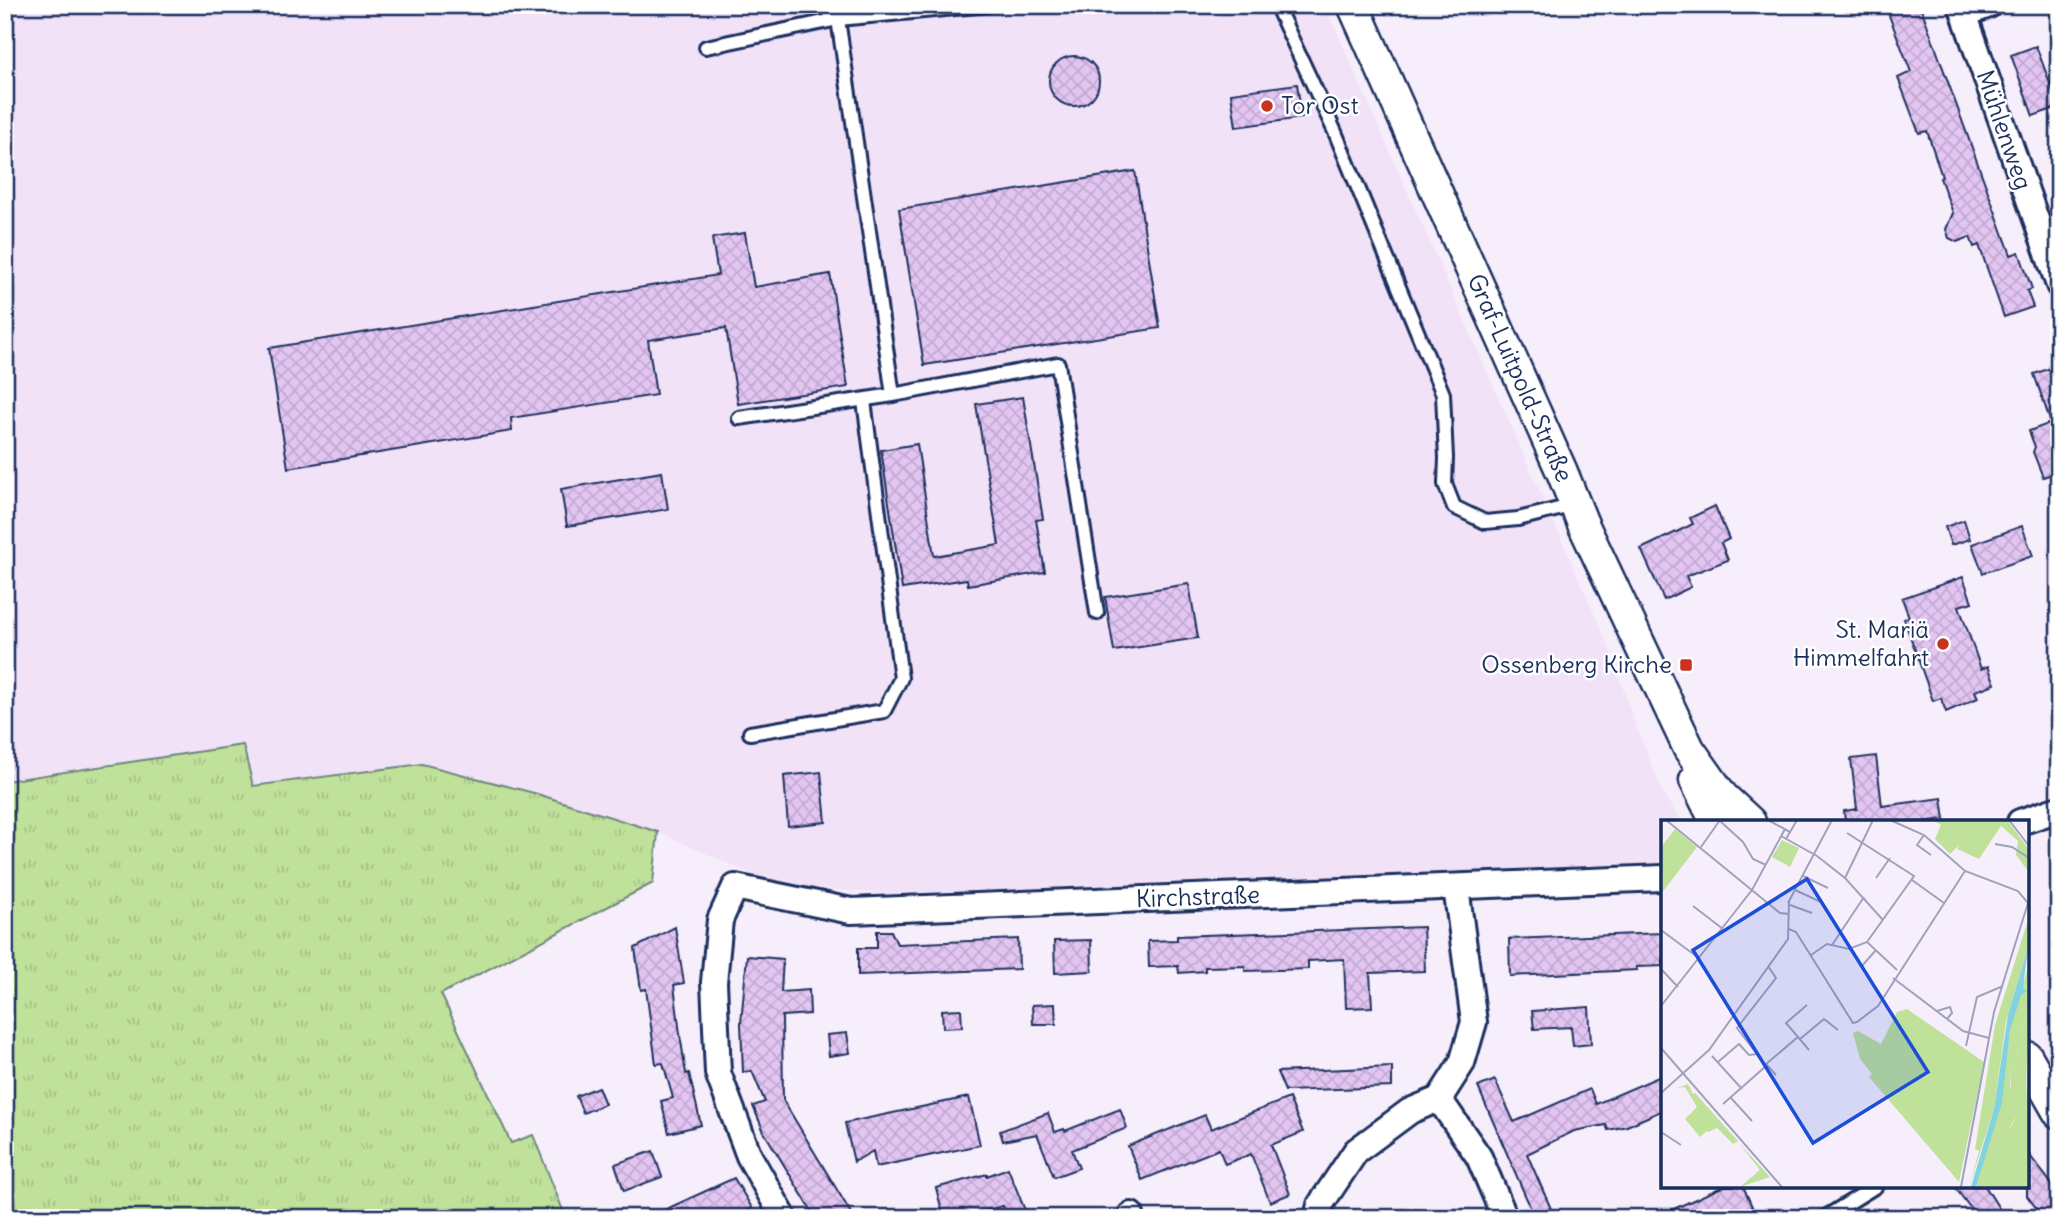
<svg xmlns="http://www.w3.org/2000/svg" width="2064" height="1223" viewBox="0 0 2064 1223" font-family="Delius,sans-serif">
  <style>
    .built { fill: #f1e2f8 }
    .grass { fill: url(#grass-tufts); stroke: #6d887c; stroke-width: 2 }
    .building { fill: url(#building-cross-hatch); stroke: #1b2f5e; stroke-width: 2 }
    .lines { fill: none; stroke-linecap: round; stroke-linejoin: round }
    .service-casing { stroke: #1b2f5e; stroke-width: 18 }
    .minor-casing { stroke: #1b2f5e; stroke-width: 30 }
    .tertiary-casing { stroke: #1b2f5e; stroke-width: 35 }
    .service { stroke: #fff; stroke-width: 12 }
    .minor { stroke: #fff; stroke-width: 24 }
    .tertiary { stroke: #fff; stroke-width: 30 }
    .poi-dot { fill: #c8321e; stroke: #fff; stroke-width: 2.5 }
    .labels { text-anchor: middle; stroke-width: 5; stroke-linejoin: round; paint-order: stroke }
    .poi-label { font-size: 24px; fill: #1b2f5e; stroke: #fff; text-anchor: end }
    .street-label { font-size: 24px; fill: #1b2f5e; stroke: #fff }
    .inset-road { fill: none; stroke: #9fa2bc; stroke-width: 2 }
    .view { fill: #1d4ed8; fill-opacity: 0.15; stroke: #1d4ed8; stroke-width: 3.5 }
    .inset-edge { fill: none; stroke: #1b2f5e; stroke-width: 3.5 }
  </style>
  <defs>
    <pattern id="grass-tufts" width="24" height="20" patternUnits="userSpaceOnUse" patternTransform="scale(1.75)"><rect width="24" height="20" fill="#bfe19a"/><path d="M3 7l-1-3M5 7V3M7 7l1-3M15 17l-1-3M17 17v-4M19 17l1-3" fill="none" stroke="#a4c187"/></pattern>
    <pattern id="building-cross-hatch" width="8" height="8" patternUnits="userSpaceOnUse" patternTransform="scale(1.75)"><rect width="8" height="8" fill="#e3c5f2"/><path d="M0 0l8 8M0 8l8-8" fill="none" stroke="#c2aad2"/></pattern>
  </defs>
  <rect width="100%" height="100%" fill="#f7eefb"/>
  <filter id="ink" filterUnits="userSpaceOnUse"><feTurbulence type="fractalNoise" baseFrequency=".0143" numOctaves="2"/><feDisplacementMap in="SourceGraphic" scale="14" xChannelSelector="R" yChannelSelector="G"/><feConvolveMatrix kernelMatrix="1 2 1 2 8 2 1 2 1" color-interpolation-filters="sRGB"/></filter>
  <g filter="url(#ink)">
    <path class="built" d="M 5,5 L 1325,5 L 1609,647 L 1634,721 L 1664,795 L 1682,822 L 1663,822 L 1663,863 L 882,894 L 774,884 L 658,832 L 422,764 L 252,786 L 242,745 L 5,781 Z"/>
    <path class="grass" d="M 243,745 L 253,786 L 422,764 L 534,793 L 658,832 L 653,883 L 441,994 L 511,1143 L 533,1135 L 566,1218 L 5,1218 L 5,781 Z"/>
    <path class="building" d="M 1885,5 L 1920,5 L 2011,255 L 2019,252 L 2032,289 L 2027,291 L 2033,307 L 2004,317 L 1979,245 L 1974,247 L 1970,237 L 1957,242 L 1949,238 L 1946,229 L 1953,213 L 1940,178 L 1942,177 L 1927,131 L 1919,133 L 1898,78 L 1911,72 Z
      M 2036,46 L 2059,107 L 2033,116 L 2011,55 Z
      M1049 81a25 25 0 1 1 50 0a25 25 0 1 1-50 0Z
      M 1297,84 L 1302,118 L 1236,127 L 1231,93 Z
      M 1135,171 L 1160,328 L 924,365 L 899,209 Z
      M 745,233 L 754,287 L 830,274 L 848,387 L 738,404 L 726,328 L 648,340 L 656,395 L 511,418 L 512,431 L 288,468 L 269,348 L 718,275 L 712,238 Z
      M 2059,365 L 2059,472 L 2043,477 L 2033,452 L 2035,447 L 2029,431 L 2051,423 L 2034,374 Z
      M 1023,397 L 1043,519 L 1036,520 L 1045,572 L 968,585 L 967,579 L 902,589 L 881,450 L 917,444 L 934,556 L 999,545 L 976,404 Z
      M 662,472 L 668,509 L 567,526 L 561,489 Z
      M 1715,506 L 1729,539 L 1721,543 L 1728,560 L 1686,576 L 1691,587 L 1664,600 L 1641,549 L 1693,524 L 1690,518 Z
      M 1964,520 L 1970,539 L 1951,545 L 1945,527 Z
      M 2022,526 L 2033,556 L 1983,573 L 1972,544 Z
      M 1963,577 L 1972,602 L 1959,606 L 1981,669 L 1988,666 L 1995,684 L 1975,691 L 1978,698 L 1946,712 L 1941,698 L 1933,701 L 1904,619 L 1909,617 L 1902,598 Z
      M 1189,584 L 1198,638 L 1114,651 L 1105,597 Z
      M 1876,756 L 1882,806 L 1942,798 L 1945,819 L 1922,822 L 1845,822 L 1844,811 L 1857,809 L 1851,759 Z
      M 821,772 L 826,822 L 788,826 L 784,776 Z
      M 675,927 L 684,983 L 674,985 L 680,1034 L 686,1074 L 689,1073 L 701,1125 L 669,1133 L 661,1101 L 673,1098 L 663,1063 L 656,1064 L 646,989 L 641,990 L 635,948 Z
      M 1423,927 L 1425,971 L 1370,973 L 1372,1007 L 1346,1008 L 1344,959 L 1308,961 L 1308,969 L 1245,971 L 1245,966 L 1205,967 L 1205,971 L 1179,973 L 1178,966 L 1149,967 L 1148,941 L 1177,940 L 1177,936 Z
      M 877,931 L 891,931 L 897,944 L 1018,939 L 1019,969 L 858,975 L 858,948 L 877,948 Z
      M 1663,933 L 1663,966 L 1636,967 L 1637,970 L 1510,976 L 1509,939 Z
      M 1091,940 L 1092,971 L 1055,973 L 1054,941 Z
      M 747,956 L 783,959 L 781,992 L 809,990 L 810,1014 L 782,1016 L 783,1100 L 854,1218 L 816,1218 L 764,1132 L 753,1106 L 765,1102 L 752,1071 L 743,1072 L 741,1023 Z
      M 1055,1004 L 1056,1024 L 1033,1024 L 1032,1005 Z
      M 1589,1007 L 1591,1044 L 1573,1046 L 1571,1027 L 1534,1029 L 1532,1011 Z
      M 961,1009 L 962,1027 L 943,1028 L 942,1010 Z
      M 847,1033 L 850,1053 L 829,1056 L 827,1035 Z
      M 1392,1067 L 1392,1087 L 1285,1091 L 1277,1072 Z
      M 1663,1075 L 1663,1110 L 1627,1126 L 1608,1130 L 1606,1125 L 1574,1131 L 1527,1154 L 1555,1218 L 1535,1218 L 1478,1087 L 1495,1080 L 1514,1122 L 1590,1089 L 1596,1104 Z
      M 598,1087 L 605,1104 L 583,1113 L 576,1096 Z
      M 969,1097 L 980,1145 L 876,1167 L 873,1151 L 854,1162 L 845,1123 Z
      M 1289,1098 L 1303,1132 L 1271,1145 L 1290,1194 L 1270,1202 L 1251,1154 L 1225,1164 L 1219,1149 L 1142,1180 L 1128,1146 L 1205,1115 L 1211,1129 Z
      M 1120,1109 L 1127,1128 L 1072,1150 L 1079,1168 L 1054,1177 L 1037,1134 L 1003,1141 L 1000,1131 L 1048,1113 L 1055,1132 L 1064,1129 L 1065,1131 Z
      M 653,1151 L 662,1177 L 624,1191 L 615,1164 Z
      M 2027,1152 L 2059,1193 L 2059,1218 L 2044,1218 L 2027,1196 Z
      M 1008,1168 L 1028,1218 L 1008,1218 L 1003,1206 L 958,1218 L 944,1218 L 936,1188 L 987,1174 L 987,1176 Z
      M 734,1178 L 752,1208 L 737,1218 L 647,1218 Z
      M 1724,1186 L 1743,1186 L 1757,1218 L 1654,1218 Z
      M 1954,1186 L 1985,1186 L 2005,1218 L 1978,1218 Z"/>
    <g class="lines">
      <g class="service-casing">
        <path id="service" d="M 822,5 L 838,19 L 988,5
          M 1276,5 L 1335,132 L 1443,394 L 1446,458 L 1445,484 L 1454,507 L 1485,522 L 1518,519 L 1575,505
          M 706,47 L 838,19 L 893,395 L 739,418
          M 893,395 L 1058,364 L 1097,613
          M 750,733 L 884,711 L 901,678 L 864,401
          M 1824,1218 L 1876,1186"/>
      </g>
      <g class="minor-casing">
        <path id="minor" d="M 1961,5 L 2059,285
          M 1965,14 L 1989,5
          M 2020,822 L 2059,809
          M 1439,1099 L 1479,1157 L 1505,1218
          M 784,1218 L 749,1156 L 718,1073 L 714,982 L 720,920 L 735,887 L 851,911 L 1663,878
          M 1131,1218 L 1131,1215
          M 1317,1218 L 1320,1205 L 1356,1151 L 1410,1111 L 1439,1099 L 1462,1063 L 1474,1022 L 1456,887"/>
      </g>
      <g class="tertiary-casing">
        <path id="tertiary" d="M 1353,5 L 1562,472 L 1583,524 L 1689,749 L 1723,797 L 1750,822
          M 1695,780 L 1713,816 L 1718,822
          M 2027,1057 L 2059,1113"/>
      </g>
      <use href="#service" class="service"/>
      <use href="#minor" class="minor"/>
      <use href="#tertiary" class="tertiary"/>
    </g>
  </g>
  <g class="poi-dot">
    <circle cx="1267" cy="106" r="7"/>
    <circle cx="1943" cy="644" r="7"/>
    <rect x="1679" y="658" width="14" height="14" rx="3.5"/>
  </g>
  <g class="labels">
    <g class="poi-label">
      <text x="1281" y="114" text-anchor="start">Tor Ost</text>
      <text x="1929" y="638">St. Mariä<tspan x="1929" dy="28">Himmelfahrt</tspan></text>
      <text x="1672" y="673">Ossenberg Kirche</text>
    </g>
    <g class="street-label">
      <text transform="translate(2004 130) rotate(71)" y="8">Mühlenweg</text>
      <text transform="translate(1520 378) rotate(66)" y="8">Graf-Luitpold-Straße</text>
      <text transform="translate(1198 897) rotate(-2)" y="8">Kirchstraße</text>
    </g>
  </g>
  <g transform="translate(1661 820)">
    <rect width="368" height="368" fill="#f7eefb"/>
    <path d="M 310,0 L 346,0 L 367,28 L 367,51 L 355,35 L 357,21 L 340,6 L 318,39 L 296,29 ZM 121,20 L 138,28 L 129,47 L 111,37 ZM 367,100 L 367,128 L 345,202 L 333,289 L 308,367 L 318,331 L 314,329 L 334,205 ZM 246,189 L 323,242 L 298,362 L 208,257 L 211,254 L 199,239 L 192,213 L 197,211 L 220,224 L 236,192 ZM 367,189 L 365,281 L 350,305 L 334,367 L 315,367 L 341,275 L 350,267 L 350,252 L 357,240 L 356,221 ZM 27,264 L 32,274 L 34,273 L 77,321 L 51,293 L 39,302 L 46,311 L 39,317 L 24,299 L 36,287 L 24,267 L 16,268 Z" fill="#bfe19a"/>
    <path d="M 51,293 L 77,321 L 72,324 L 56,308 L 47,312 L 38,302 ZM 78,323 L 109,357 L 79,367 L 99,350 Z" fill="#bfe19a"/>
    <path d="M 367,147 L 367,189 L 356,221 L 357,240 L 350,252 L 349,271 L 341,275 L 349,211 Z" fill="#bfe19a"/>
    <path d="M 14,9 L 36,27 L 0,74 L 0,27 Z" fill="#bfe19a"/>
    <path d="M 367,256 L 367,367 L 333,367 L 348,311 L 365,277 Z" fill="#bfe19a"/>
    <path d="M 271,0 L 310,0 L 299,24 L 289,34 L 274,19 L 280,5 Z" fill="#bfe19a"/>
    <path d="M 367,128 L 362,168 L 366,171 L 360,175 L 349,211 L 341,283 L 315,367 L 310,367 L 333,289 L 347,195 Z" fill="#83d2e0"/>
    <path class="inset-road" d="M 5,0 L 119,93 L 128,94M 107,0 L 129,12M 229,0 L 263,15 L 304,51 L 357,71 L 367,83 L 333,192 L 300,367M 348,0 L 368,26M 59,1 L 82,22 L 92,39 L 105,45M 263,15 L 256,25 L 270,35M 120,16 L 156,36 L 184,58 L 222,100M 125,19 L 136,0M 334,24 L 351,27 L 368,38M 40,27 L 59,0M 142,56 L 167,68M 184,58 L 212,0M 215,58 L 229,38M 251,60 L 283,83M 134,70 L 160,82M 127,83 L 171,0M 129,85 L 151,93M 32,86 L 62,109M 128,109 L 135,112 L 192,203 L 196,202 L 217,186 L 304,51M 0,110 L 39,139M 206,122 L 236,150M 171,125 L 203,77M 150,135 L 166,124 L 188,129 L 206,122 L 253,56 L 186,13M 200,147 L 215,130M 0,149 L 17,167M 232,158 L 302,211 L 328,218M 0,186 L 91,70 L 124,9M 276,191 L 289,187 L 291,193 L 286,199M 137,217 L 125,203 L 146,185M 139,219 L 163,199 L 177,210M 305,226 L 316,177 L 342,166M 0,228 L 121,367M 51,236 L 81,269M 57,242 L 78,224 L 88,235 L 97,234M 115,255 L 105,244 L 137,217 L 148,230M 0,273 L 48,230 L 127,119 L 128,81M 70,278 L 91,301M 62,284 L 105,246 L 76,208 L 115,158 L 107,146M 0,312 L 20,325"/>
    <path class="view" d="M 146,59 L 267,252 L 152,323 L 32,130 Z"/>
    <rect width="368" height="368" class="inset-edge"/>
  </g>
  <rect width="2064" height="1223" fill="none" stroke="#fff" stroke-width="28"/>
  <rect x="14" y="14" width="2036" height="1195" fill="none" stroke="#1b2f5e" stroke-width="2.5" filter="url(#ink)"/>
</svg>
